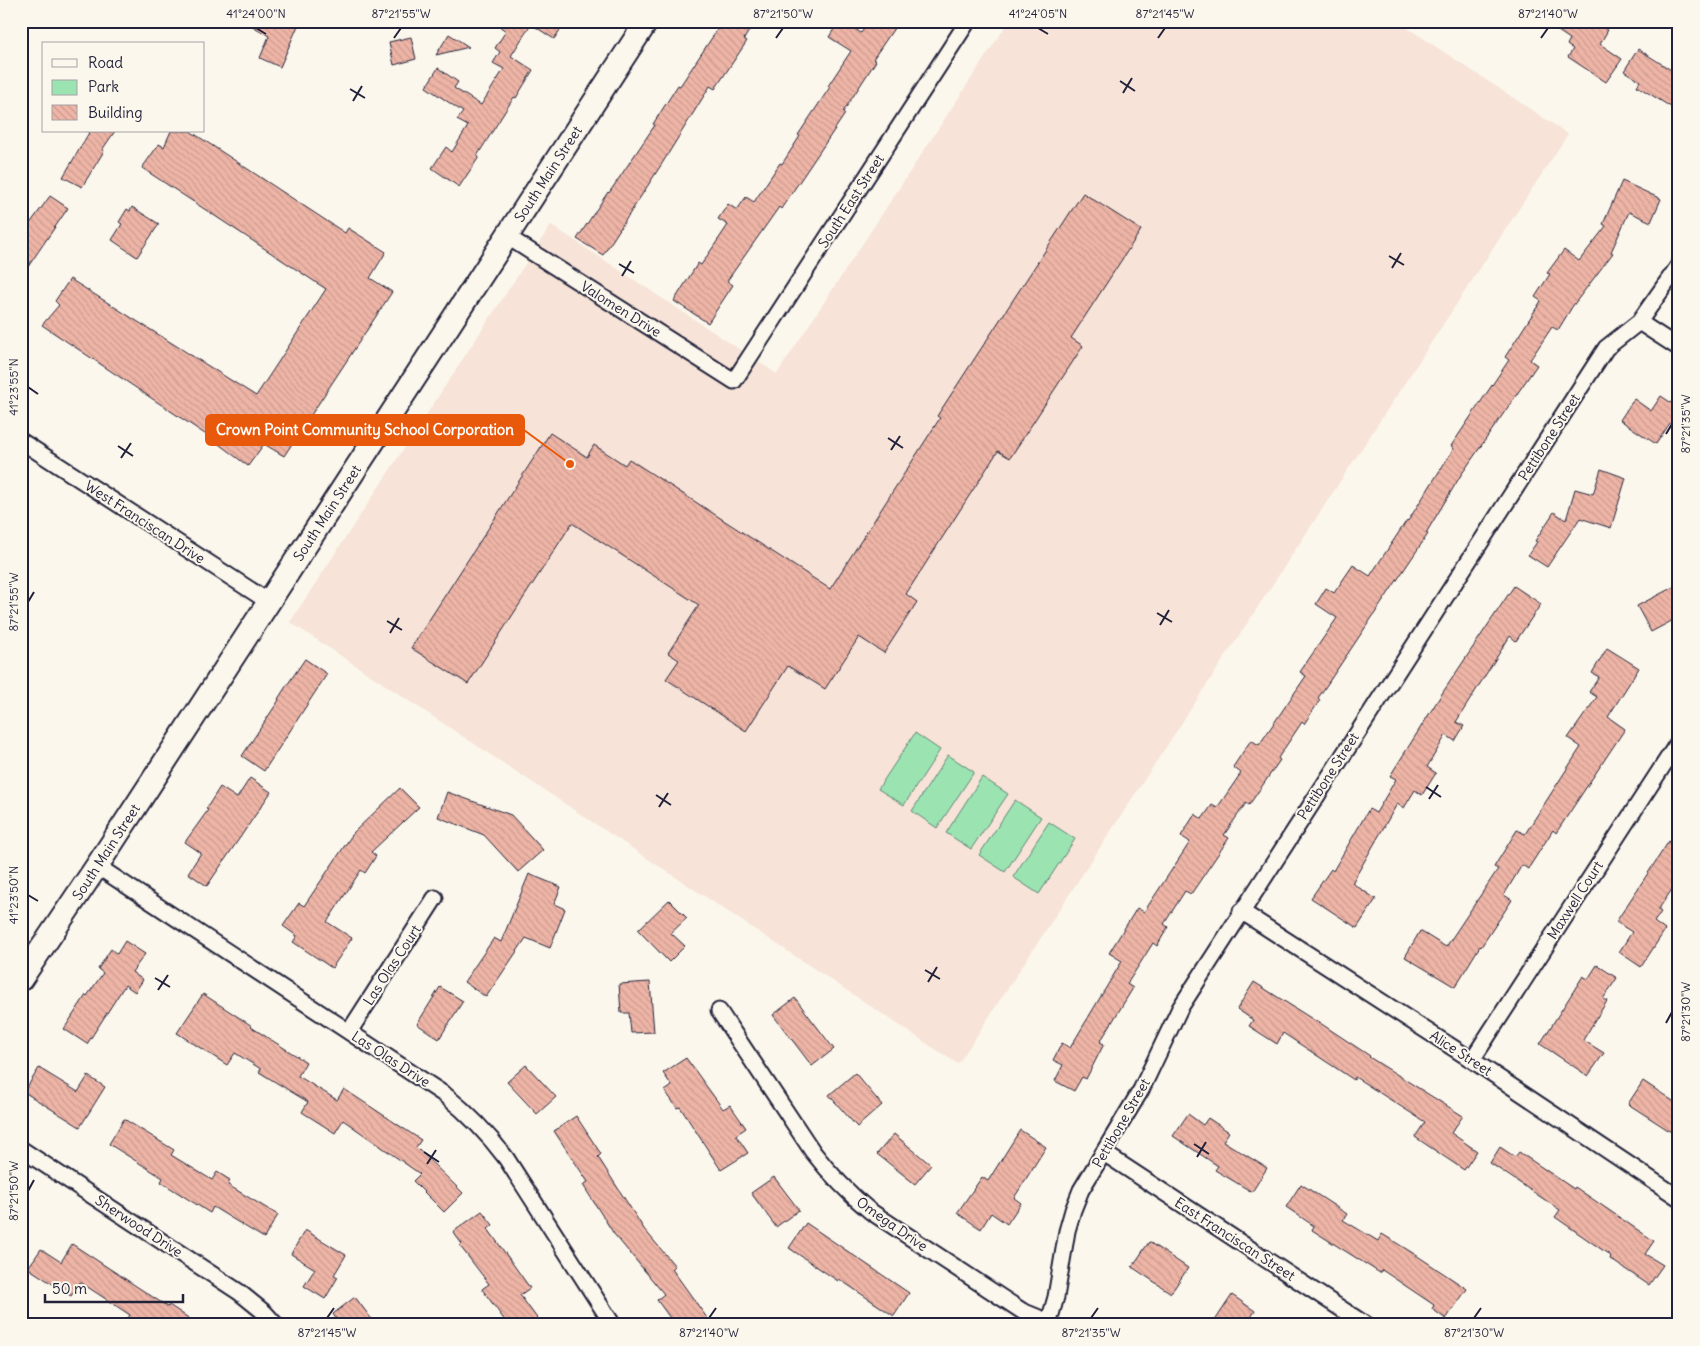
<svg xmlns="http://www.w3.org/2000/svg" width="1700" height="1346" viewBox="0 0 1700 1346" font-family="Delius,sans-serif">
  <style>
    .built { fill: #f7e3d7 }
    .green { fill: #9be4b2; stroke: #5e8376 }
    .building { fill: url(#building-back-hatch); stroke: #22223b }
    .lines { fill: none; stroke-linecap: round; stroke-linejoin: round }
    .street-casing { stroke: #22223b; stroke-width: 19 }
    .secondary-casing { stroke: #22223b; stroke-width: 26 }
    .street { stroke: #fbf7ec; stroke-width: 15 }
    .secondary { stroke: #fbf7ec; stroke-width: 22 }
    .ticks { fill: none; stroke: #22223b; stroke-width: 2 }
    .labels { text-anchor: middle; stroke-width: 4; stroke-linejoin: round; paint-order: stroke }
    .street-label { font-size: 14px; fill: #22223b; stroke: #fbf7ec }
    .leader { fill: none; stroke: #e8590c; stroke-width: 2 }
    .callout-dot { fill: #e8590c; stroke: #fbf7ec; stroke-width: 2 }
    .callout { fill: #e8590c; stroke: #e8590c; stroke-width: 2 }
    .callout-label { font-size: 15px; text-anchor: middle; font-weight: bold; fill: #fff }
    .neatline { fill: none; stroke: #22223b; stroke-width: 2 }
    .ticks-label { font-size: 12px; text-anchor: middle; fill: #22223b }
  </style>
  <defs>
    <pattern id="building-back-hatch" width="6" height="6" patternUnits="userSpaceOnUse" patternTransform="scale(1.25)"><rect width="6" height="6" fill="#eeb5a6"/><path d="M-1 5l2 2M0 0l6 6M5-1l2 2" fill="none" stroke="#cc9b90"/></pattern>
  </defs>
  <rect width="100%" height="100%" fill="#fbf7ec"/>
  <filter id="ink" filterUnits="userSpaceOnUse"><feTurbulence type="fractalNoise" baseFrequency=".02" numOctaves="2"/><feDisplacementMap in="SourceGraphic" scale="10" xChannelSelector="R" yChannelSelector="G"/><feConvolveMatrix kernelMatrix="1 2 1 2 8 2 1 2 1" color-interpolation-filters="sRGB"/></filter>
  <g filter="url(#ink)">
    <path class="built" d="M 1009,21 L 1397,21 L 1568,134 L 958,1064 L 290,622 L 551,225 L 777,374 Z"/>
    <path class="green" d="M 915,733 L 940,750 L 904,805 L 878,789 Z
      M 948,755 L 974,772 L 937,828 L 912,811 Z
      M 982,777 L 1008,794 L 971,849 L 946,833 Z
      M 1015,800 L 1041,817 L 1005,872 L 979,855 Z
      M 1049,822 L 1075,839 L 1039,894 L 1013,877 Z"/>
    <path class="building" d="M 244,21 L 300,21 L 280,67 L 260,58 L 269,36 Z
      M 492,21 L 566,21 L 554,39 L 531,24 L 511,56 L 533,70 L 516,98 L 514,97 L 477,156 L 479,157 L 459,187 L 432,168 L 446,147 L 452,152 L 468,126 L 457,120 L 463,112 L 426,87 L 438,68 L 458,82 L 454,88 L 481,105 L 504,69 L 493,63 L 500,52 L 495,48 L 506,31 Z
      M 723,21 L 755,21 L 744,39 L 747,41 L 715,89 L 710,86 L 663,162 L 603,255 L 577,239 L 608,192 L 609,193 L 655,125 L 653,124 L 678,85 L 680,86 Z
      M 839,21 L 844,21 L 861,33 L 869,21 L 899,21 L 873,59 L 876,61 L 843,112 L 845,114 L 781,209 L 779,207 L 727,281 L 733,285 L 708,323 L 674,301 L 698,263 L 701,265 L 728,225 L 718,219 L 728,204 L 737,210 L 746,197 L 754,202 L 780,163 L 782,164 L 800,136 L 798,135 L 830,87 L 828,86 L 851,51 L 829,37 Z
      M 1543,21 L 1595,21 L 1608,30 L 1600,44 L 1622,59 L 1606,82 L 1568,57 L 1573,49 L 1567,45 L 1570,39 Z
      M 449,34 L 469,47 L 436,55 Z
      M 411,37 L 416,59 L 394,65 L 389,42 Z
      M 1638,49 L 1679,75 L 1679,112 L 1637,86 L 1640,81 L 1624,71 Z
      M 90,131 L 115,131 L 102,150 L 104,151 L 82,187 L 63,177 Z
      M 171,131 L 190,131 L 345,233 L 348,228 L 386,252 L 370,278 L 392,292 L 284,456 L 264,444 L 248,466 L 208,436 L 42,325 L 59,305 L 55,301 L 70,279 L 256,396 L 326,289 L 142,168 L 159,144 L 164,147 Z
      M 1622,181 L 1661,199 L 1651,222 L 1629,212 L 1611,252 L 1613,253 L 1572,307 L 1558,330 L 1552,327 L 1530,360 L 1537,365 L 1461,475 L 1426,533 L 1428,534 L 1318,698 L 1320,700 L 1304,724 L 1302,722 L 1278,758 L 1280,760 L 1249,805 L 1246,803 L 1224,835 L 1229,838 L 1191,894 L 1185,891 L 1164,924 L 1168,927 L 1157,946 L 1153,943 L 1127,984 L 1133,988 L 1100,1042 L 1104,1044 L 1086,1079 L 1082,1077 L 1074,1091 L 1055,1081 L 1063,1065 L 1053,1060 L 1062,1043 L 1070,1048 L 1122,961 L 1109,953 L 1137,908 L 1144,912 L 1190,842 L 1181,836 L 1195,814 L 1202,819 L 1212,805 L 1217,808 L 1241,773 L 1233,767 L 1251,740 L 1259,745 L 1306,676 L 1300,672 L 1337,618 L 1316,604 L 1326,588 L 1334,593 L 1353,565 L 1370,576 L 1407,520 L 1408,521 L 1454,448 L 1451,446 L 1509,360 L 1505,357 L 1541,301 L 1535,297 L 1550,274 L 1547,273 L 1564,250 L 1579,261 L 1606,226 L 1603,224 Z
      M 1083,193 L 1141,230 L 1071,338 L 1083,346 L 1010,458 L 998,451 L 906,594 L 917,602 L 884,653 L 859,637 L 825,689 L 788,666 L 746,731 L 666,679 L 679,660 L 668,653 L 699,605 L 572,523 L 468,684 L 411,648 L 550,433 L 587,457 L 594,445 L 625,465 L 629,459 L 830,589 L 940,418 L 937,416 Z
      M 50,196 L 68,208 L 21,277 L 21,236 Z
      M 132,207 L 159,224 L 137,257 L 112,240 L 122,224 L 119,222 L 127,209 L 130,211 Z
      M 1661,396 L 1679,408 L 1679,410 L 1656,444 L 1620,420 L 1634,399 L 1651,411 Z
      M 1601,469 L 1626,478 L 1611,528 L 1580,518 L 1547,567 L 1528,555 L 1537,542 L 1535,541 L 1554,512 L 1566,520 L 1575,489 L 1593,494 Z
      M 1679,584 L 1679,617 L 1651,632 L 1637,606 Z
      M 1514,586 L 1541,604 L 1516,641 L 1510,636 L 1456,722 L 1464,726 L 1455,741 L 1446,735 L 1427,767 L 1436,773 L 1422,795 L 1415,790 L 1404,808 L 1397,804 L 1352,883 L 1376,899 L 1357,928 L 1311,898 L 1331,869 L 1333,871 L 1369,809 L 1376,813 L 1396,779 L 1390,776 L 1443,692 Z
      M 1607,648 L 1639,668 L 1608,717 L 1625,729 L 1556,833 L 1553,830 L 1528,869 L 1522,865 L 1504,895 L 1512,900 L 1481,947 L 1480,946 L 1455,987 L 1405,957 L 1420,931 L 1446,947 L 1498,869 L 1494,867 L 1517,830 L 1525,834 L 1581,747 L 1568,738 L 1597,697 L 1589,692 L 1599,677 L 1592,673 Z
      M 305,659 L 327,674 L 264,771 L 242,756 L 279,700 L 278,699 L 285,688 Z
      M 250,778 L 271,792 L 207,886 L 188,873 L 201,853 L 185,842 L 208,810 L 206,809 L 220,787 L 237,798 Z
      M 400,788 L 419,807 L 371,852 L 376,856 L 365,873 L 361,870 L 327,922 L 352,938 L 332,968 L 293,942 L 297,936 L 283,926 L 299,903 L 304,906 L 354,832 Z
      M 447,792 L 511,815 L 543,850 L 518,872 L 484,835 L 438,817 Z
      M 1669,841 L 1679,848 L 1679,879 L 1658,910 L 1661,912 L 1654,922 L 1665,930 L 1641,967 L 1619,952 L 1632,932 L 1616,922 Z
      M 529,874 L 561,887 L 554,904 L 565,909 L 550,948 L 526,938 L 486,997 L 464,982 L 494,938 L 501,942 Z
      M 669,900 L 687,918 L 671,933 L 685,946 L 669,962 L 638,930 Z
      M 125,941 L 145,954 L 132,972 L 143,980 L 135,992 L 125,985 L 87,1044 L 64,1029 L 86,995 L 87,996 L 103,973 L 98,969 L 111,949 L 117,954 Z
      M 1597,965 L 1617,978 L 1603,999 L 1607,1001 L 1583,1040 L 1604,1053 L 1588,1076 L 1540,1044 L 1583,976 L 1588,979 Z
      M 650,982 L 654,1032 L 631,1033 L 629,1013 L 621,1013 L 619,984 Z
      M 1254,982 L 1317,1022 L 1317,1021 L 1370,1056 L 1369,1057 L 1463,1116 L 1451,1133 L 1477,1151 L 1464,1170 L 1415,1137 L 1425,1122 L 1355,1077 L 1354,1080 L 1283,1033 L 1277,1044 L 1249,1026 L 1253,1020 L 1237,1009 Z
      M 440,987 L 463,1001 L 439,1039 L 417,1024 Z
      M 203,994 L 252,1026 L 251,1027 L 306,1062 L 298,1076 L 337,1100 L 344,1089 L 421,1140 L 416,1147 L 463,1193 L 444,1212 L 413,1181 L 420,1174 L 343,1120 L 335,1133 L 302,1112 L 308,1102 L 259,1072 L 261,1069 L 235,1053 L 227,1065 L 177,1033 Z
      M 795,998 L 834,1049 L 812,1066 L 773,1015 Z
      M 686,1058 L 723,1109 L 730,1105 L 746,1128 L 736,1135 L 748,1153 L 721,1170 L 680,1107 L 677,1108 L 665,1091 L 672,1086 L 663,1073 Z
      M 526,1065 L 556,1097 L 537,1114 L 507,1082 Z
      M 39,1068 L 78,1092 L 88,1076 L 105,1087 L 80,1127 L 24,1092 Z
      M 855,1073 L 882,1105 L 857,1127 L 829,1095 Z
      M 1643,1081 L 1679,1105 L 1679,1137 L 1628,1104 Z
      M 1188,1114 L 1203,1125 L 1208,1118 L 1229,1132 L 1223,1141 L 1267,1168 L 1252,1192 L 1215,1170 L 1218,1166 L 1173,1136 Z
      M 576,1116 L 601,1154 L 598,1157 L 644,1229 L 675,1266 L 672,1269 L 712,1325 L 675,1325 L 657,1300 L 664,1294 L 614,1234 L 583,1185 L 588,1182 L 554,1131 Z
      M 124,1119 L 174,1150 L 171,1155 L 212,1180 L 217,1172 L 230,1180 L 228,1185 L 278,1215 L 264,1238 L 213,1207 L 210,1213 L 161,1182 L 163,1178 L 109,1144 Z
      M 1020,1130 L 1046,1147 L 1014,1198 L 1021,1203 L 1007,1224 L 991,1213 L 981,1229 L 957,1213 L 982,1177 L 988,1181 Z
      M 894,1134 L 931,1165 L 915,1184 L 877,1154 Z
      M 1500,1147 L 1515,1157 L 1519,1152 L 1574,1189 L 1575,1187 L 1654,1241 L 1645,1254 L 1663,1265 L 1649,1285 L 1610,1259 L 1611,1256 L 1555,1217 L 1560,1210 L 1490,1163 Z
      M 774,1177 L 799,1210 L 776,1227 L 751,1193 Z
      M 1301,1184 L 1347,1214 L 1343,1220 L 1378,1241 L 1382,1234 L 1416,1255 L 1467,1289 L 1446,1319 L 1432,1309 L 1434,1305 L 1382,1270 L 1380,1273 L 1312,1230 L 1314,1226 L 1286,1207 Z
      M 482,1211 L 493,1225 L 488,1229 L 530,1288 L 520,1295 L 542,1325 L 508,1325 L 482,1289 L 489,1284 L 460,1246 L 462,1244 L 453,1232 Z
      M 806,1223 L 909,1293 L 894,1316 L 839,1279 L 838,1281 L 789,1248 Z
      M 305,1230 L 346,1255 L 334,1275 L 338,1277 L 325,1299 L 304,1286 L 315,1269 L 291,1254 Z
      M 1149,1242 L 1188,1268 L 1171,1293 L 1132,1267 Z
      M 72,1244 L 168,1307 L 169,1305 L 199,1325 L 123,1325 L 130,1315 L 80,1282 L 71,1296 L 28,1268 L 41,1249 L 61,1262 Z
      M 1232,1295 L 1255,1311 L 1246,1325 L 1212,1325 Z
      M 355,1297 L 376,1325 L 340,1325 L 333,1314 Z"/>
    <g class="lines">
      <g class="street-casing">
        <path id="street" d="M 508,237 L 734,381 L 968,21
          M 1639,322 L 1679,348
          M 21,441 L 269,602
          M 97,866 L 445,1095 C 469,1114 488,1134 506,1158 L 613,1325
          M 1241,911 L 1472,1060 L 1679,1198
          M 719,1011 L 813,1152 C 830,1174 848,1193 870,1211 L 1022,1311 L 1049,1322
          M 349,1032 L 435,898
          M 1472,1060 L 1679,741
          M 21,1149 L 239,1292 L 265,1313 L 276,1325
          M 1104,1153 L 1366,1325
          M 1048,1325 L 1056,1297 L 1067,1231 L 1073,1210 L 1081,1190 L 1141,1090 L 1180,1008 L 1606,348 L 1639,322 L 1679,265"/>
      </g>
      <g class="secondary-casing">
        <path id="secondary" d="M 21,979 L 97,866 L 647,21"/>
      </g>
      <use href="#street" class="street"/>
      <use href="#secondary" class="secondary"/>
    </g>
  </g>
  <path class="ticks" d="M 256,28 L 266,34M 1038,28 L 1048,34M 394,38 L 401,28M 776,38 L 783,28M 1158,38 L 1165,28M 1541,38 L 1548,28M 1120,81 L 1135,91M 350,89 L 365,98M 1123,93 L 1132,78M 353,101 L 362,86M 1389,256 L 1404,265M 619,264 L 634,273M 1392,268 L 1401,253M 622,276 L 631,261M 28,387 L 38,394M 1666,434 L 1672,424M 888,438 L 903,448M 118,446 L 133,456M 891,450 L 900,436M 121,458 L 131,443M 28,602 L 34,592M 1157,613 L 1172,622M 387,621 L 402,630M 1160,625 L 1169,610M 390,633 L 399,618M 1426,787 L 1441,797M 656,795 L 671,805M 1429,799 L 1438,785M 659,807 L 668,793M 28,895 L 38,901M 925,970 L 940,979M 155,978 L 170,987M 928,982 L 937,967M 158,990 L 168,975M 1666,1023 L 1672,1012M 1194,1144 L 1209,1154M 424,1152 L 439,1162M 1197,1157 L 1206,1142M 427,1164 L 436,1150M 28,1191 L 34,1180M 327,1318 L 334,1308M 709,1318 L 716,1308M 1091,1318 L 1098,1308M 1474,1318 L 1481,1308"/>
  <g class="labels">
    <g class="street-label">
      <text transform="translate(548 174) rotate(-57)" y="5">South Main Street</text>
      <text transform="translate(851 201) rotate(-57)" y="5">South East Street</text>
      <text transform="translate(621 309) rotate(32)" y="5">Valomen Drive</text>
      <text transform="translate(1549 437) rotate(-57)" y="5">Pettibone Street</text>
      <text transform="translate(327 513) rotate(-57)" y="5">South Main Street</text>
      <text transform="translate(145 522) rotate(33)" y="5">West Franciscan Drive</text>
      <text transform="translate(1328 776) rotate(-57)" y="5">Pettibone Street</text>
      <text transform="translate(106 852) rotate(-57)" y="5">South Main Street</text>
      <text transform="translate(1575 900) rotate(-57)" y="5">Maxwell Court</text>
      <text transform="translate(392 965) rotate(-57)" y="5">Las Olas Court</text>
      <text transform="translate(1461 1053) rotate(33)" y="5">Alice Street</text>
      <text transform="translate(391 1059) rotate(33)" y="5">Las Olas Drive</text>
      <text transform="translate(1121 1123) rotate(-60)" y="5">Pettibone Street</text>
      <text transform="translate(892 1224) rotate(35)" y="5">Omega Drive</text>
      <text transform="translate(139 1226) rotate(33)" y="5">Sherwood Drive</text>
      <text transform="translate(1235 1239) rotate(33)" y="5">East Franciscan Street</text>
    </g>
  </g>
  <path class="leader" d="M570 464L524 430"/>
  <circle class="callout-dot" cx="570" cy="464" r="5"/>
  <rect class="callout" x="206" y="415" width="318" height="30" rx="5"/>
  <g class="callout-label">
    <text x="365" y="435">Crown Point Community School Corporation</text>
  </g>
  <rect width="1700" height="1346" fill="none" stroke="#fbf7ec" stroke-width="55"/>
  <rect x="42" y="42" width="162" height="90" fill="#fbf7ec" stroke="#a4a2a5"/>
  <rect x="52" y="59" width="25" height="8" fill="#fbf7ec" stroke="#a4a2a5"/>
  <text x="88" y="68" font-size="15" fill="#22223b">Road</text>
  <rect x="52" y="80" width="25" height="15" fill="#9be4b2" stroke="#a4a2a5"/>
  <text x="88" y="92" font-size="15" fill="#22223b">Park</text>
  <rect x="52" y="105" width="25" height="15" fill="url(#building-back-hatch)" stroke="#a4a2a5"/>
  <text x="88" y="118" font-size="15" fill="#22223b">Building</text>
  <path d="M45 1294v8h138v-8" fill="none" stroke="#22223b" stroke-width="2.5"/>
  <text x="52" y="1294" font-size="15" fill="#22223b" stroke="#fbf7ec" stroke-width="4" paint-order="stroke">50 m</text>
  <rect x="28" y="28" width="1644" height="1290" class="neatline"/>
  <g class="ticks-label">
    <text x="256" y="18">41°24'00"N</text>
    <text x="401" y="18">87°21'55"W</text>
    <text x="783" y="18">87°21'50"W</text>
    <text x="1038" y="18">41°24'05"N</text>
    <text x="1165" y="18">87°21'45"W</text>
    <text x="1548" y="18">87°21'40"W</text>
    <text transform="translate(14 387) rotate(-90)" y="4">41°23'55"N</text>
    <text transform="translate(1686 424) rotate(-90)" y="4">87°21'35"W</text>
    <text transform="translate(14 602) rotate(-90)" y="4">87°21'55"W</text>
    <text transform="translate(14 895) rotate(-90)" y="4">41°23'50"N</text>
    <text transform="translate(1686 1012) rotate(-90)" y="4">87°21'30"W</text>
    <text transform="translate(14 1191) rotate(-90)" y="4">87°21'50"W</text>
    <text x="327" y="1337">87°21'45"W</text>
    <text x="709" y="1337">87°21'40"W</text>
    <text x="1091" y="1337">87°21'35"W</text>
    <text x="1474" y="1337">87°21'30"W</text>
  </g>
</svg>
